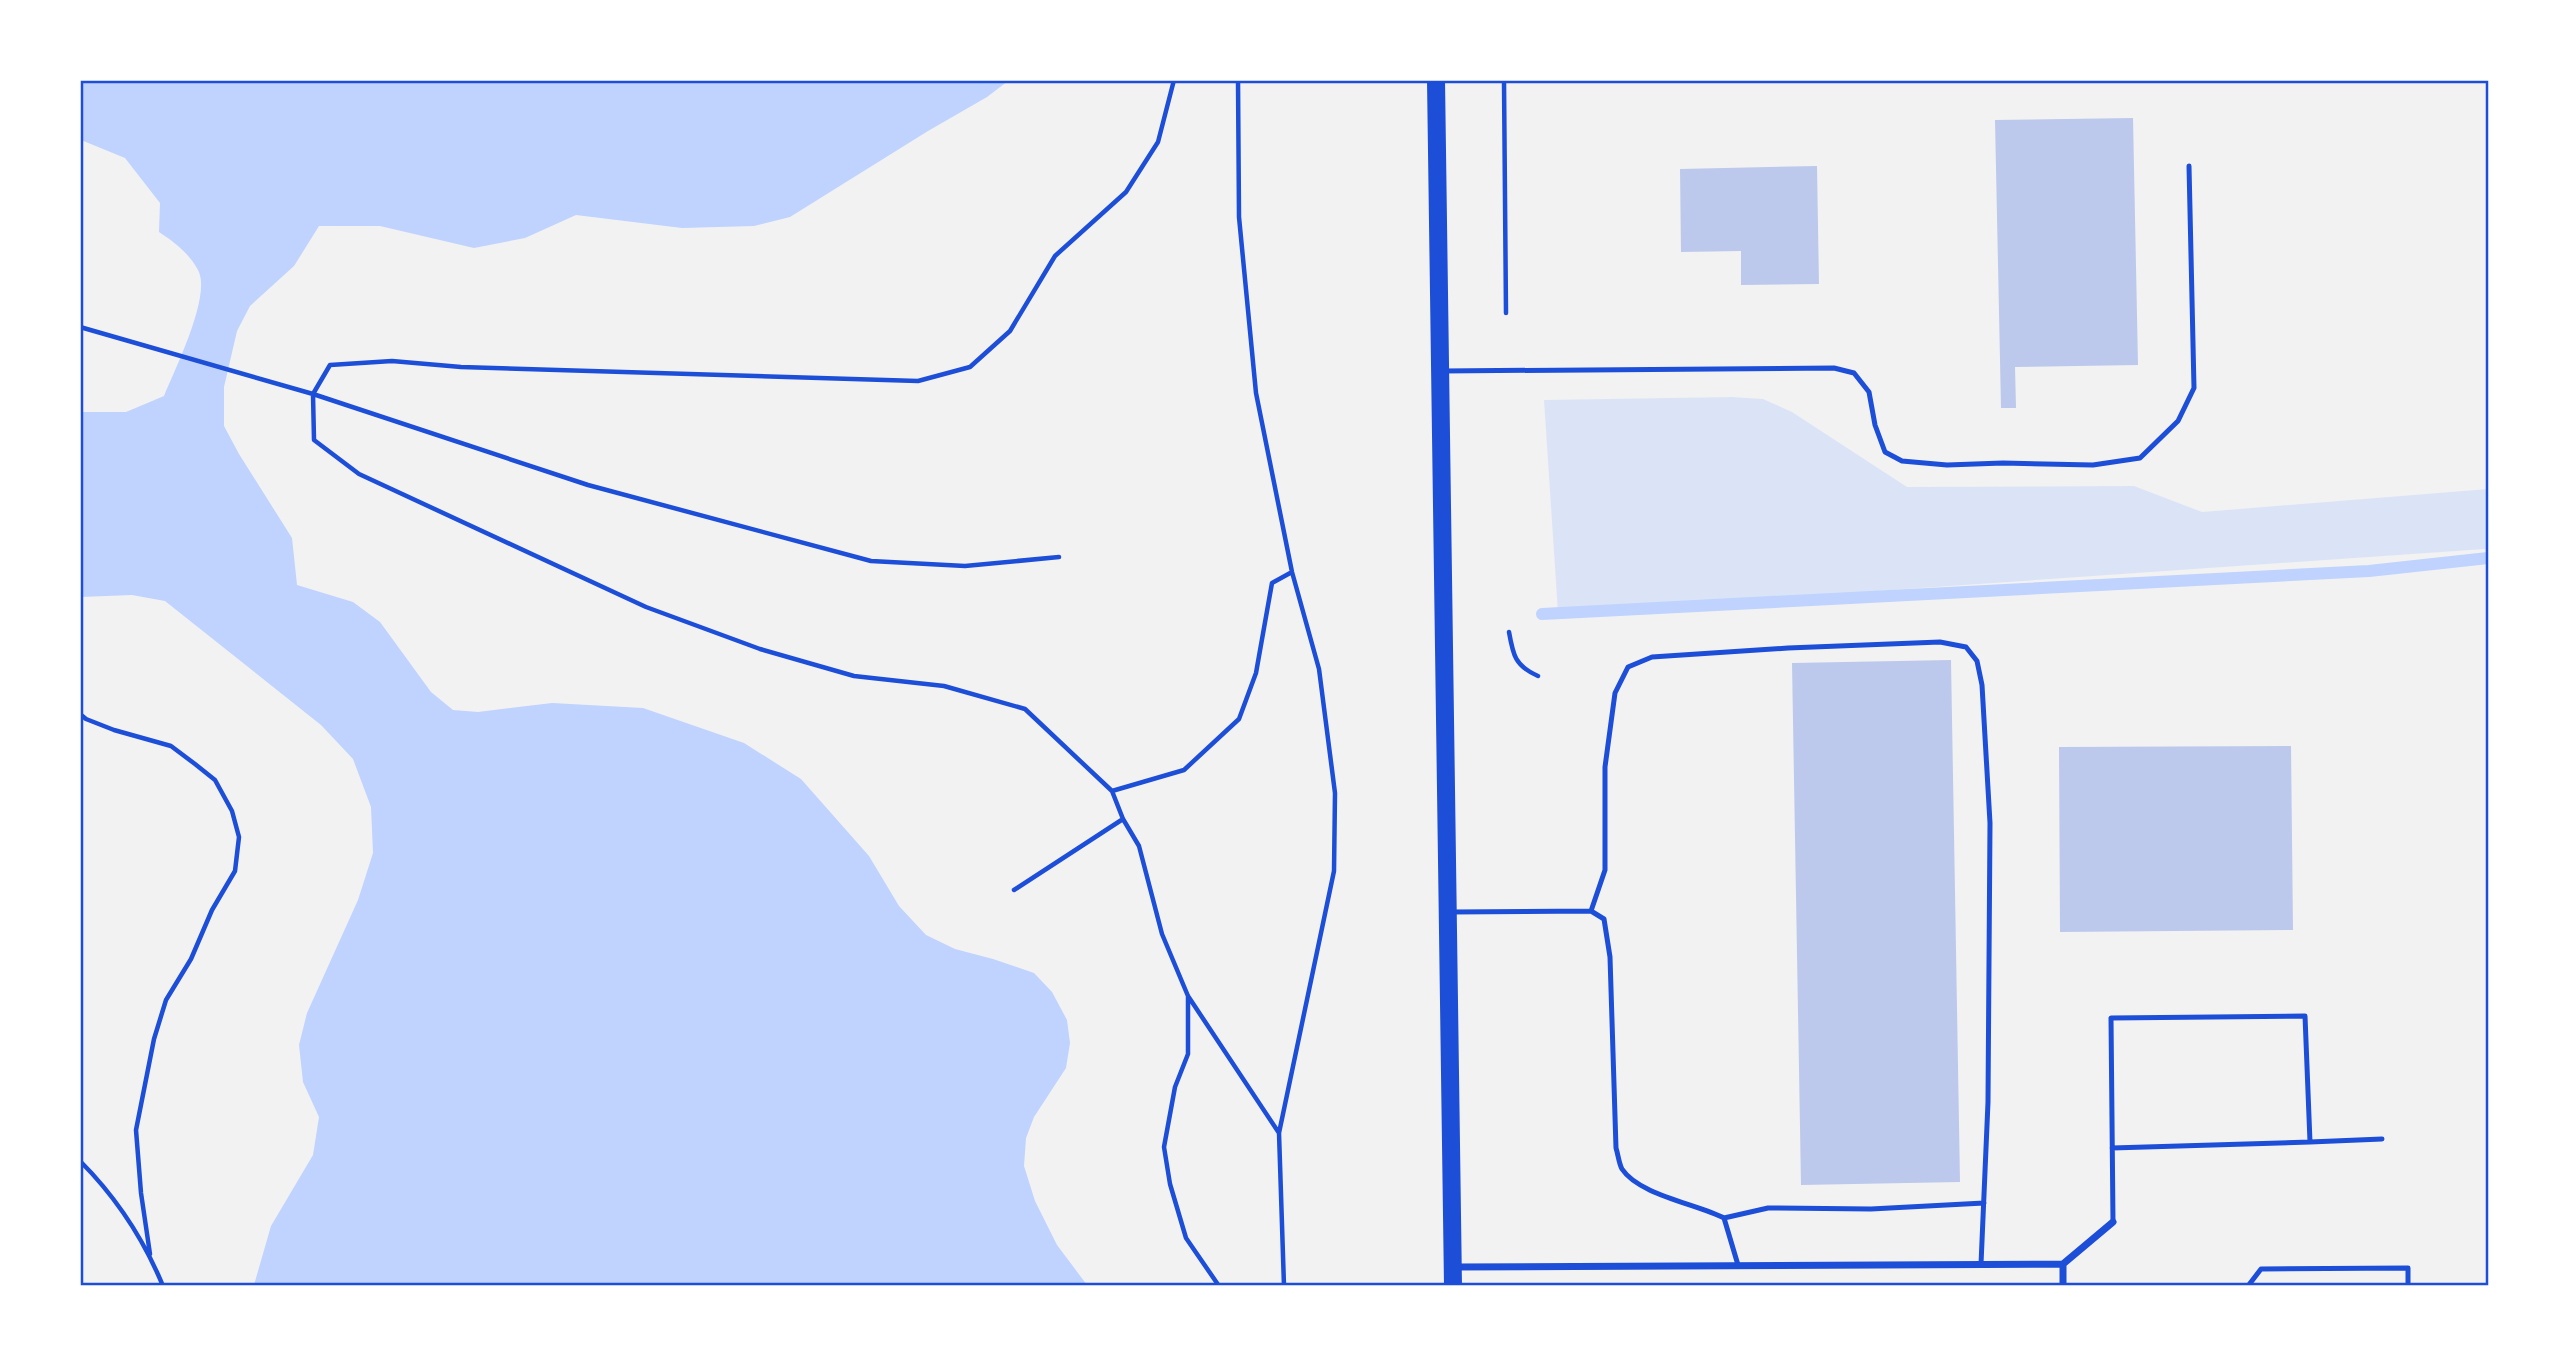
<svg xmlns="http://www.w3.org/2000/svg" width="2569" height="1366" viewBox="0 0 2569 1366" font-family="Ubuntu,sans-serif">
  <style>
    .green { fill: #dbe4f7 }
    .water { fill: #bfd3fe }
    .lines { fill: none; stroke-linecap: round; stroke-linejoin: round }
    .stream { stroke: #bfd3fe; stroke-width: 12 }
    .building { fill: #bdc9ec }
    .path { stroke: #1d4ed8; stroke-width: 4.5 }
    .service { stroke: #1d4ed8; stroke-width: 5 }
    .minor { stroke: #1d4ed8; stroke-width: 7 }
    .primary { stroke: #1d4ed8; stroke-width: 18 }
    .neatline { fill: none; stroke: #1d4ed8; stroke-width: 2.5 }
  </style>
  <rect width="100%" height="100%" fill="#f2f2f2"/>
  <path class="green" d="M 1732,397 L 1763,399 L 1792,412 L 1907,487 L 2134,486 L 2202,512 L 2488,489 L 2488,560 L 2485,549 L 1558,613 L 1544,400 Z"/>
  <path class="water" d="M 81,81 L 1008,81 L 987,97 L 928,131 L 790,217 L 754,226 L 682,228 L 576,215 L 525,238 L 474,248 L 380,226 L 319,226 L 294,266 L 250,306 L 237,331 L 224,387 L 224,426 L 239,454 L 292,538 L 297,585 L 353,602 L 380,622 L 431,692 L 453,710 L 478,712 L 552,703 L 643,708 L 744,743 L 801,779 L 869,856 L 899,906 L 926,935 L 955,949 L 993,959 L 1034,973 L 1052,992 L 1067,1020 L 1070,1043 L 1066,1068 L 1034,1117 L 1026,1138 L 1024,1166 L 1035,1201 L 1057,1245 L 1087,1285 L 254,1285 L 271,1226 L 313,1155 L 319,1117 L 303,1082 L 299,1045 L 307,1013 L 358,900 L 373,853 L 371,807 L 353,759 L 321,725 L 165,601 L 132,595 L 81,597 L 81,412 L 126,412 L 164,396 C 175,369 212,295 198,270 C 189,253 174,242 159,232 L 160,203 L 125,158 L 81,140 Z"/>
  <g class="lines">
    <path class="stream" d="M 1542,614 L 2369,571 L 2488,558"/>
  </g>
  <path class="building" d="M 2133,118 L 2138,365 L 2015,367 L 2016,408 L 2001,408 L 1995,120 Z
    M 1817,166 L 1819,284 L 1741,285 L 1741,251 L 1681,252 L 1680,169 Z
    M 1951,660 L 1960,1182 L 1801,1185 L 1792,663 Z
    M 2291,746 L 2293,930 L 2060,932 L 2059,747 Z"/>
  <g class="lines">
    <path class="path" d="M 1174,80 L 1158,142 L 1126,192 L 1055,256 L 1010,331 L 970,367 L 918,381 L 461,367 L 392,361 L 330,365 L 313,394 L 314,440 L 359,474 L 646,607 L 760,649 L 854,676 L 944,686 L 1025,709 L 1112,791 L 1123,819 L 1139,846 L 1162,934 L 1188,996 L 1279,1133
      M 1238,80 L 1239,217 L 1256,393 L 1292,572 L 1319,669 L 1335,793 L 1334,871 L 1279,1133 L 1284,1286
      M 1504,81 L 1506,313
      M 80,327 L 313,394 L 588,485 L 871,561 L 965,566 L 1059,557
      M 1509,632 C 1513,655 1515,666 1538,676
      M 80,714 L 86,719 L 114,730 L 171,746 L 195,764 L 215,780 L 232,811 L 239,837 L 235,871 L 212,910 L 191,959 L 166,1000 L 154,1039 L 136,1130 L 141,1193 L 150,1254
      M 1112,791 L 1184,770 L 1239,719 L 1256,673 L 1272,583 L 1292,572
      M 1014,890 L 1123,819
      M 1188,996 L 1188,1054 L 1175,1087 L 1164,1147 L 1170,1184 L 1186,1238 L 1219,1286
      M 80,1161 C 115,1196 144,1240 163,1286"/>
    <path class="service" d="M 1443,371 L 1834,368 L 1854,373 L 1869,392 L 1875,425 L 1885,452 L 1902,461 L 1947,465 L 2003,463 L 2093,465 L 2140,458 L 2178,421 L 2194,388 L 2189,166
      M 1591,911 L 1605,870 L 1605,767 L 1615,693 L 1628,667 L 1652,657 L 1788,648 L 1940,642 L 1966,647 L 1977,661 L 1982,685 L 1990,823 L 1988,1102 L 1981,1264
      M 1451,912 L 1591,911 L 1604,919 L 1610,957 L 1616,1148 C 1618,1154 1619,1164 1622,1169 C 1639,1195 1697,1204 1724,1218 L 1738,1265
      M 2310,1142 L 2382,1139
      M 2112,1148 L 2310,1142 L 2305,1016 L 2111,1018 L 2113,1222
      M 1724,1218 L 1768,1208 L 1871,1209 L 1984,1203
      M 2248,1286 L 2261,1269 L 2408,1268 L 2408,1286"/>
    <path class="minor" d="M 2063,1264 L 2113,1222
      M 1455,1267 L 2063,1264 L 2063,1286"/>
    <path class="primary" d="M 1436,80 L 1453,1286"/>
  </g>
  <rect width="2569" height="1366" fill="none" stroke="#ffffff" stroke-width="164"/>
  <rect x="82" y="82" width="2405" height="1202" class="neatline"/>
</svg>
